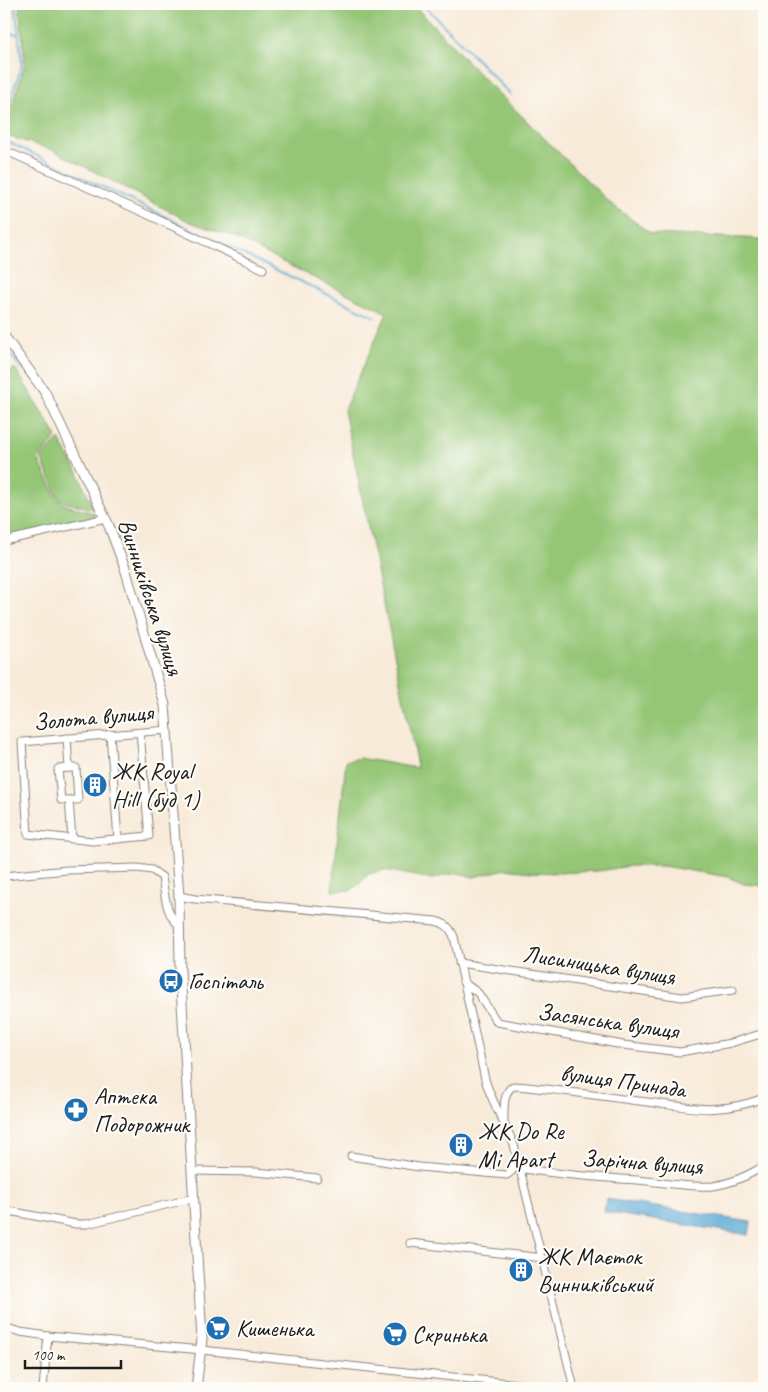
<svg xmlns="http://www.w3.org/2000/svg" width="768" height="1392" viewBox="0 0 768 1392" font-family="Caveat,sans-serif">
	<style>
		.green { fill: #94c676; stroke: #587149 }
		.water { fill: #5eabd7; stroke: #3d647a }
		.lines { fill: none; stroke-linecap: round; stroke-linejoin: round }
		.stream { stroke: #5eabd7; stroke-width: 2 }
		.minor-casing { stroke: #8a837a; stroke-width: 9 }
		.major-casing { stroke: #8a837a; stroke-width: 11 }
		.minor { stroke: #fff; stroke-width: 7 }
		.major { stroke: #fff; stroke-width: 9 }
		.labels { text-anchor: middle; stroke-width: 4.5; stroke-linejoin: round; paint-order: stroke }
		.street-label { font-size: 24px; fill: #1c1c1c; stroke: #fdfcf7 }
		.poi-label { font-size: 24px; fill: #1c1c1c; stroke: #fdfcf7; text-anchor: start }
	</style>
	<rect width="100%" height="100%" fill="#fdfcf7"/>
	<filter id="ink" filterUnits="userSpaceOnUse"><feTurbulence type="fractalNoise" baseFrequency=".02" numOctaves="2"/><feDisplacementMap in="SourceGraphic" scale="10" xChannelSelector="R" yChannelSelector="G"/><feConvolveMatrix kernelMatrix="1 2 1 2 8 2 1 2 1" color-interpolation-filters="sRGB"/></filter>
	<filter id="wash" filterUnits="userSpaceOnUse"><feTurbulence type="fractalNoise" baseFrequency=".0096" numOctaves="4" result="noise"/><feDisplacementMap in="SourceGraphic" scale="20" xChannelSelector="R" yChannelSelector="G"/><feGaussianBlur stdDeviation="1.12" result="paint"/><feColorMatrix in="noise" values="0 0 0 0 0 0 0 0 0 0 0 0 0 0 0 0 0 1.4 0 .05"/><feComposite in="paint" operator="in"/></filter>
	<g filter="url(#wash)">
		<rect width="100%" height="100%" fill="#f8ead8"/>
		<g class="green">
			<path d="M19 4H413L482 77 610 203 651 234 764 239V886L744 884 728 877 663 866H631L598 871 558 873 531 872 505 869 474 877 459 873 446 875 433 879 384 870 369 874 352 890 332 891 346 761 359 758 417 768 415 755 344 410 387 313 302 272 235 237 190 222 53 150 4 135 25 63Z"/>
			<path d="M15 368 57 437 38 459 59 503 94 513 96 518 4 538V373L6 375Z"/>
			<path d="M59 439 78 473 94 509 60 501 41 458Z"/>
		</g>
		<path class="water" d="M606 1199 751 1222 749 1235 604 1212Z"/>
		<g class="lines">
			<g class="stream">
				<path d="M423 4 511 95"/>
				<path d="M4 30 13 34H18"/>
				<path d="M4 122 22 64 15 4"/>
				<path d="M4 140 375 317"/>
				<path d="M4 347 22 369"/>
			</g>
		</g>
	</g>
	<g filter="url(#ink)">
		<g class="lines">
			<defs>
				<g id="minor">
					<path d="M4 150 140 211 263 269"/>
					<path d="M4 541 106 518"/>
					<path d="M140 732 149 836 93 841 28 834 22 742C70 738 119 734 168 730"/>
					<path d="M110 734 118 839"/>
					<path d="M67 738 69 768H76L78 800H69L72 839"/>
					<path d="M69 768 58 769 61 800H69"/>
					<path d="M4 876 67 870 137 868 152 870 162 877C165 894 165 914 179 925"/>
					<path d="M179 896 195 899 435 921C445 923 450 927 454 937L485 1079C491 1101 505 1123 514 1145L574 1388"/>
					<path d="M459 963 682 997 733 990"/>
					<path d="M463 982 478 993 497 1022 623 1045 680 1052 731 1043 764 1033"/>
					<path d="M504 1119C504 1109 503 1090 514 1086 558 1089 603 1097 647 1102 694 1108 718 1115 764 1098"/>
					<path d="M351 1156 419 1167 507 1175 512 1171 517 1160"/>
					<path d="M519 1168C558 1175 597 1177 637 1180 662 1182 688 1188 713 1186 729 1184 745 1177 759 1169"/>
					<path d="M192 1171 256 1172 317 1178"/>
					<path d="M4 1210 76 1224H87L194 1198"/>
					<path d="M410 1243 543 1258"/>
					<path d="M4 1327 20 1332 48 1336 202 1350 555 1388"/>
					<path d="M43 1388 48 1336"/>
				</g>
				<path id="major" d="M4 336 45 392 109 526 125 568 165 705 179 896 180 970 202 1339 196 1388"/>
			</defs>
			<use href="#minor" class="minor-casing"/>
			<use href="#major" class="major-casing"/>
			<use href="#minor" class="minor"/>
			<use href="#major" class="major"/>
		</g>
	</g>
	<defs>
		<symbol id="building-disc" viewBox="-11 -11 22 22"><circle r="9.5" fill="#1f6fb2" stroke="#fdfcf7"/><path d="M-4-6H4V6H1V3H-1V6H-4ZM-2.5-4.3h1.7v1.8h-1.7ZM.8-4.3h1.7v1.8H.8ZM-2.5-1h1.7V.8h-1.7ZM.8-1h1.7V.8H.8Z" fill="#fff"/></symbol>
		<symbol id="bus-disc" viewBox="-11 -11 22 22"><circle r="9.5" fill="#1f6fb2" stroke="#fdfcf7"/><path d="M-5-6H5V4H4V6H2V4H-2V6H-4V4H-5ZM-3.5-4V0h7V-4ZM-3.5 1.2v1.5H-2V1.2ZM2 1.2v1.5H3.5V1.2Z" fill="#fff"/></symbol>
		<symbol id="pharmacy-disc" viewBox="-11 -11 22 22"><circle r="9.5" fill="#1f6fb2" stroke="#fdfcf7"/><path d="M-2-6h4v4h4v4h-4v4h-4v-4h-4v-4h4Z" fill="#fff"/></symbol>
		<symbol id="supermarket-disc" viewBox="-11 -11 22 22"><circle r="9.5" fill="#1f6fb2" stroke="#fdfcf7"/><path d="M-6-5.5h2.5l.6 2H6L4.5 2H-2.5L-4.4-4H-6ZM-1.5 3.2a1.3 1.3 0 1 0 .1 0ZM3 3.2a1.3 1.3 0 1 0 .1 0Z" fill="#fff"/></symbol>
	</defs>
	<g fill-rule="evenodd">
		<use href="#building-disc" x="81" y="771" width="28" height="28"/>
		<use href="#bus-disc" x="157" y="967" width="28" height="28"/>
		<use href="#pharmacy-disc" x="62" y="1096" width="28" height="28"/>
		<use href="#building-disc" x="447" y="1131" width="28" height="28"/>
		<use href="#building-disc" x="507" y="1256" width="28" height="28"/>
		<use href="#supermarket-disc" x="204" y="1314" width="28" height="28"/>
		<use href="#supermarket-disc" x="381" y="1320" width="28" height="28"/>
	</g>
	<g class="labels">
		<g class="street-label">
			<text transform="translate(151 597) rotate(72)" y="8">Винниківська вулиця</text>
			<text transform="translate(93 717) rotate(-5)" y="8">Золота вулиця</text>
			<text transform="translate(599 965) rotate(9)" y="8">Лисиницька вулиця</text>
			<text transform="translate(608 1021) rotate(8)" y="8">Засянська вулиця</text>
			<text transform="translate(623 1081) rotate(8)" y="8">вулиця Принада</text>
			<text transform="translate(642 1162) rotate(4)" y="8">Зарічна вулиця</text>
		</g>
		<g class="poi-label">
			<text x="112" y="779">ЖК Royal<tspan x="112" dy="28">Hill (буд 1)</tspan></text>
			<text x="188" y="989">Госпіталь</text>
			<text x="94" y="1104">Аптека<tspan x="94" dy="28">Подорожник</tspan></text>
			<text x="478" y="1139">ЖК Do Re<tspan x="478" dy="28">Mi Apart</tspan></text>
			<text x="538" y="1264">ЖК Маєток<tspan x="538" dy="28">Винниківський</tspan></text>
			<text x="236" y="1336">Кишенька</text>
			<text x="412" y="1342">Скринька</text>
		</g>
	</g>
	<rect width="768" height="1392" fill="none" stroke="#fdfcf7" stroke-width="20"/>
	<path d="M25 1360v8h96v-8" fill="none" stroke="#1c1c1c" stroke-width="2.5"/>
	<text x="32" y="1360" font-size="15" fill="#1c1c1c" stroke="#fdfcf7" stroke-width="4" paint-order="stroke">100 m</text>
</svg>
